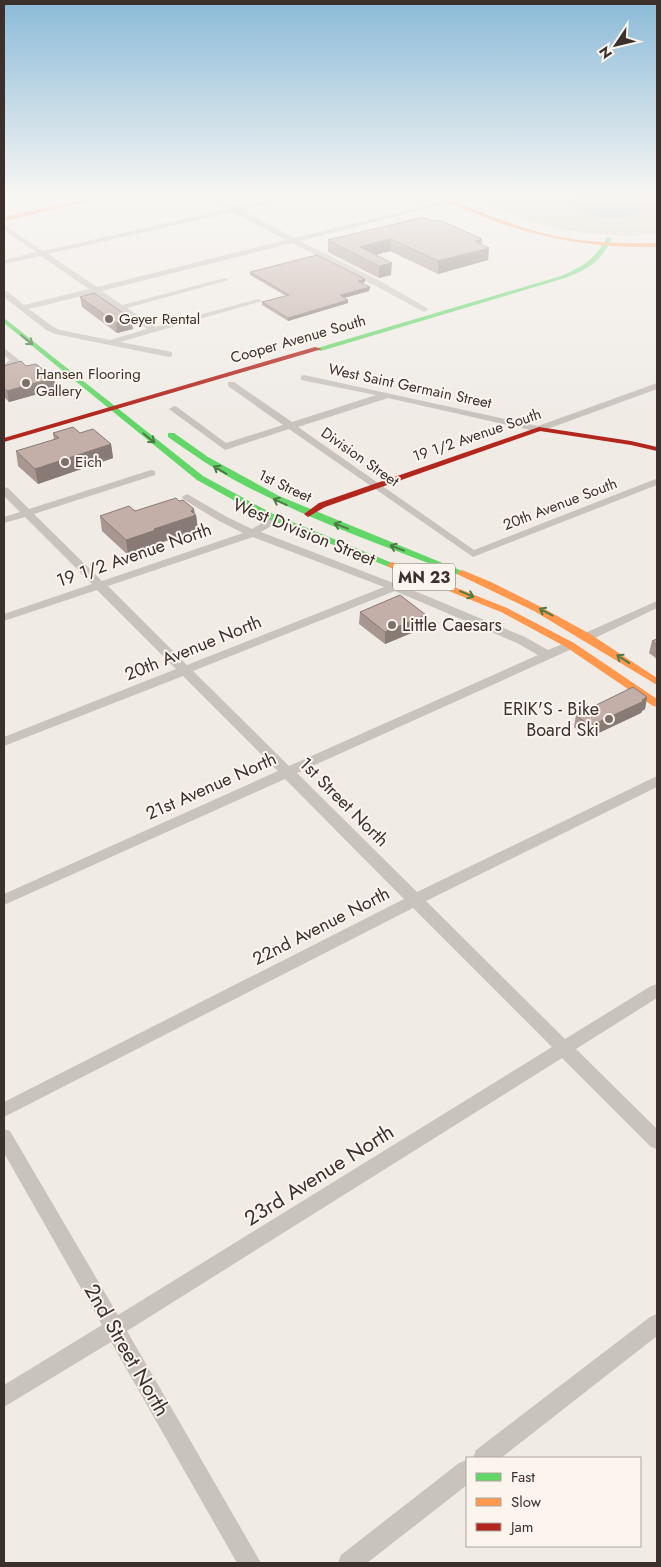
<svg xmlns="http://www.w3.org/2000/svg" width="661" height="1567" viewBox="0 0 661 1567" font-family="Jost,sans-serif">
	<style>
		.green { fill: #d1d6bf }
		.water { fill: #a1c2c1 }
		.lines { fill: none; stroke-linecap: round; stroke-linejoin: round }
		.street { fill: #c9c3be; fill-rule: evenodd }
		.fast { fill: #63d668; fill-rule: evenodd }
		.slow { fill: #ff974d; fill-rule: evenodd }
		.jam { fill: #b3261e; fill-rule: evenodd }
		.wall { fill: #a89690 }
		.shaded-wall { fill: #887a75 }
		.building { fill: #c3afa7; stroke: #887a75 }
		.oneway { stroke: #4d7b46 }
		.poi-dot { fill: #7a716c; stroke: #fbf5ee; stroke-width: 2 }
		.labels { text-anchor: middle; stroke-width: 4; stroke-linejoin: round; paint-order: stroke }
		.far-poi-label { font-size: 15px; fill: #3b302b; stroke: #fbf5ee; text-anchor: start }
		.far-street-label { font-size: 15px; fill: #3b302b; stroke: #fbf5ee }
		.shield { fill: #fbf5ee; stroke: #756b66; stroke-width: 1 }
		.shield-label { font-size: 16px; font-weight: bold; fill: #3b302b }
		.street-label { font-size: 18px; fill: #3b302b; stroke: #fbf5ee }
		.poi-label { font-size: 18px; fill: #3b302b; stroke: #fbf5ee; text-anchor: start }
		.near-street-label { font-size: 21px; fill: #3b302b; stroke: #fbf5ee }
	</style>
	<rect width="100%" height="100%" fill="#f0ebe5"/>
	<path class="green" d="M472 196H657V234C614 238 569 234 528 220 509 214 491 204 472 196Z"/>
	<path class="water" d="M572 196H657V206C617 220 611 224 571 206L569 205Z"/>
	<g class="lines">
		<g class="street">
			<path d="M207 196H215L235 207 284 196H295L241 210 294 238 466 196 469 198 300 241 380 281 427 308 428 310 424 312 374 285 292 243 102 291 122 305 225 278 229 280 127 308 155 327 258 299 262 301 120 342 172 352V356L169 357 55 334 46 330 4 297V291H7L24 305 89 289 41 256 4 264V260L36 252 4 230V225L43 251 228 209ZM233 212 286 240 97 287 48 254ZM94 293 147 329 110 340 60 330 52 326 29 309Z"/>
			<path d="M4 348 19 360 14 367 4 372V365L10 360 4 355Z"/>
			<path d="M304 375 538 426 657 383V389L539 432 388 398 298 427 474 550 653 480 657 479V485L473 557 289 429 225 450 169 409 174 406 177 407 226 443 283 425 228 386V382H234L292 422 376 395 301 380V376Z"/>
			<path d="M151 470 155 471V475L34 514 102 581 243 533 219 521 183 499 182 497 187 494 227 517 252 529 270 518H278L279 520 278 522 261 532 422 594 525 637 548 650 570 641 576 645 574 648 297 773 417 892 657 776V787L426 901 565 1039 651 986 657 984V998L576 1049 657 1129V1149L651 1147 562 1058 127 1331 261 1563H237L111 1342 4 1407V1385L102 1325 4 1153V1129L10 1131 118 1315 552 1047 413 908 4 1117V1102L404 899 285 779 4 905V894L278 771 183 676 4 746V737L176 669 97 590 4 621V614L92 584 25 517 4 523V517L20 512 4 496V487L8 488 29 509ZM253 537 384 587 187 665 108 586ZM395 591 517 643 538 655 289 766 193 671Z"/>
			<path d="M657 601V608L593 639 589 640 583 636 585 633Z"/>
			<path d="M657 1314V1336L501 1458H473L476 1450 650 1317Z"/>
			<path d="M467 1460V1485L367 1563H338L341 1555 459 1463Z"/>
		</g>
		<g class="fast">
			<path d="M607 237 612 238C603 260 587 270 565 278L321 351 314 349 561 276C584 266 595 259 607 237Z"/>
			<path d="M4 318 203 476 273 514 397 565 392 568 389 567 266 518 197 480 4 323Z"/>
			<path d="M168 433H174L208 457 279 496 467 573 465 575H459C385 546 309 520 238 482 214 469 191 453 168 437Z"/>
		</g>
		<g class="slow">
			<path d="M102 196H112L4 221V217Z"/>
			<path d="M436 196H443C485 214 527 232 572 239 600 243 628 244 657 243V247C594 249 536 238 478 215 464 209 448 204 436 196Z"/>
			<path d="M392 562 507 608 574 643 657 699V707L653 706 566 647 501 612 389 567 387 565Z"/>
			<path d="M462 570 491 582 541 607 590 634 657 678V685L534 611 459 575 457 573Z"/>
		</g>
		<g class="jam">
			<path d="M315 347 322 349 4 442V438Z"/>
			<path d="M539 427 631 441 657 447V451L631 445 540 431 325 507 308 517 304 514 319 503Z"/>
		</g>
	</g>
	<g class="wall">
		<path d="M424 217 489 248 488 260 438 274 390 251 376 255 391 275 379 278 328 252V240Z"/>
		<path d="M250 272 365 282 362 283 369 291 344 298 348 300V303L288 321 262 305V302L286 296 250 275Z"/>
		<path d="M80 297 133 329 117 333 82 307Z"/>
		<path d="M4 366 56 389 9 402 4 397Z"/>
		<path d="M53 433H80L111 444 113 458 38 484 18 466 16 451 54 440Z"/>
		<path d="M135 511 195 514 196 515 198 530 157 544V545L128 555 102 531 100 516Z"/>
		<path d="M360 612 426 627 385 644 359 624Z"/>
		<path d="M657 639V659L649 653 652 641Z"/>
		<path d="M647 697 645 709 642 711 641 713 588 738 574 727 576 715Z"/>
	</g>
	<g class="shaded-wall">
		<path d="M391 239 390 251 364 258 360 247Z"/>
		<path d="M482 239 481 250 489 248 488 260 438 274V261L475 241Z"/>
		<path d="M392 263 391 275 379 278V266Z"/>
		<path d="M365 279V282L358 284V281Z"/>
		<path d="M370 287 369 291 340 299V295Z"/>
		<path d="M348 300V303L288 321V318Z"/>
		<path d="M132 319 133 329 117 333 116 323Z"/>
		<path d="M54 378 56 389 9 402 7 391Z"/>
		<path d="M111 444 113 458 38 484 35 469Z"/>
		<path d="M194 509 195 516 196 515 198 530 157 544V545L128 555 126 540 154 529Z"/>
		<path d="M426 615V627L385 644V632Z"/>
		<path d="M647 697 645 709 642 711 641 713 588 738 590 726Z"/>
	</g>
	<g class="building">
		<path d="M424 217 431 220 442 221 482 239 475 241 489 248 438 261 391 239 360 247 392 263 379 266 328 240Z"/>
		<path d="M317 255 365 279 358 281 370 287 340 295 348 300 288 318 262 302 289 295 250 272Z"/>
		<path d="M94 293 132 319 116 323 80 297Z"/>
		<path d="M21 361 26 366 36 364 54 378 7 391 4 388V366Z"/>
		<path d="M73 427 80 433 93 429 111 444 35 469 16 451 59 438 53 433Z"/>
		<path d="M176 498 179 501 183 500 194 509 191 511 196 515 154 529 156 530 126 540 100 516 129 506 135 511Z"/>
		<path d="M400 595 426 615 385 632 360 612Z"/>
		<path d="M657 639V645L652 641Z"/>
		<path d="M633 687 647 697 642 700 644 701 590 726 576 715Z"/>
	</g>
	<defs><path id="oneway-shaft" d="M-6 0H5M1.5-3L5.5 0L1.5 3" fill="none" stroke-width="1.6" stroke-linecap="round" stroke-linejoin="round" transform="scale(1.25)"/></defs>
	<g class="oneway">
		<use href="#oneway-shaft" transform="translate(27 340) rotate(39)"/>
		<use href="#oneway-shaft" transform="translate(149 438) rotate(39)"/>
		<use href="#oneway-shaft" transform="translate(220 470) rotate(-149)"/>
		<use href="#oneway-shaft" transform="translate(280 502) rotate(-155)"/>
		<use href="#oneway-shaft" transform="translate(341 526) rotate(-159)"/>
		<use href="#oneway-shaft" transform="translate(397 548) rotate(-159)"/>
		<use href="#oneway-shaft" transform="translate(467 594) rotate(23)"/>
		<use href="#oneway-shaft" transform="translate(546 612) rotate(-152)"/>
		<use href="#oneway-shaft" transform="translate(623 659) rotate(-146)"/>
	</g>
	<linearGradient id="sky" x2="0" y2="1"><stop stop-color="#8bbad8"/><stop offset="0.47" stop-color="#f8f6f3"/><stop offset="1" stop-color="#f8f6f3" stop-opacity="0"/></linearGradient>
	<rect width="661" height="415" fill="url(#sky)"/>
	<g class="poi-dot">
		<circle cx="109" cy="319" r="5"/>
		<circle cx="26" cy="383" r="5"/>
		<circle cx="65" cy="462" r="5"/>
		<circle cx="392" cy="625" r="5"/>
		<circle cx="609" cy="719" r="5"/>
	</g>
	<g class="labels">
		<g class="far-poi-label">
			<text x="119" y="324">Geyer Rental</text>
			<text x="36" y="379">Hansen Flooring<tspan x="36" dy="17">Gallery</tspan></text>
			<text x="75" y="467">Eich</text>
		</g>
		<g class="far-street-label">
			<text transform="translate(298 339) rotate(-16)" y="5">Cooper Avenue South</text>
			<text transform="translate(410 386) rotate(12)" y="5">West Saint Germain Street</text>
			<text transform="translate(477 435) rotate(-19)" y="5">19 1/2 Avenue South</text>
			<text transform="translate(360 457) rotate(35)" y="5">Division Street</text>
			<text transform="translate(285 486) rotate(25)" y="5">1st Street</text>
			<text transform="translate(560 504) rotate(-21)" y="5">20th Avenue South</text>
		</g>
		<rect class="shield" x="393" y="563.5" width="62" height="27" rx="4"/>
		<g class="shield-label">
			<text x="424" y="583">MN 23</text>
		</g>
		<g class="street-label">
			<text transform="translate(304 532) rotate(22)" y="6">West Division Street</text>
			<text transform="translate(134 555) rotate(-19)" y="6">19 1/2 Avenue North</text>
			<text transform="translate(193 648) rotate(-22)" y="6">20th Avenue North</text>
			<text transform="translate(211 786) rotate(-24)" y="6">21st Avenue North</text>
			<text transform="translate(344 802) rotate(45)" y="6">1st Street North</text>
			<text transform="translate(321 926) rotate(-27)" y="6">22nd Avenue North</text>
		</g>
		<g class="poi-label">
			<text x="402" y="631">Little Caesars</text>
			<text x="599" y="715" text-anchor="end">ERIK'S - Bike<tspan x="599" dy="21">Board Ski</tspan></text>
		</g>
		<g class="near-street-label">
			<text transform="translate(319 1175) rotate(-32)" y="7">23rd Avenue North</text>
			<text transform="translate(127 1350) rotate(60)" y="7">2nd Street North</text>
		</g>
	</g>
	<rect width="661" height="1567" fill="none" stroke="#3b302b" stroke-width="10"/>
	<rect x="466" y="1457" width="175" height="90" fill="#fbf5ee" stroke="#aea6a0"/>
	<rect x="476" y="1473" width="25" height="8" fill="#63d668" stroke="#aea6a0"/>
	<text x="511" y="1482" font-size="15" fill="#3b302b">Fast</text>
	<rect x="476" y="1498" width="25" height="8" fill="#ff974d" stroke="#aea6a0"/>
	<text x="511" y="1507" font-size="15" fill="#3b302b">Slow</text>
	<rect x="476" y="1523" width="25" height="8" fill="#b3261e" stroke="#aea6a0"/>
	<text x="511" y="1532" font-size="15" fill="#3b302b">Jam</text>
	<g transform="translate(616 45) rotate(235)" stroke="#fbf5ee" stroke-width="4" paint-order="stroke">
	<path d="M0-4L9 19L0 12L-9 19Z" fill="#3b302b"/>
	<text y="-8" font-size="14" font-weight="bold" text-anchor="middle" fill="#3b302b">N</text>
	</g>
</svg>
